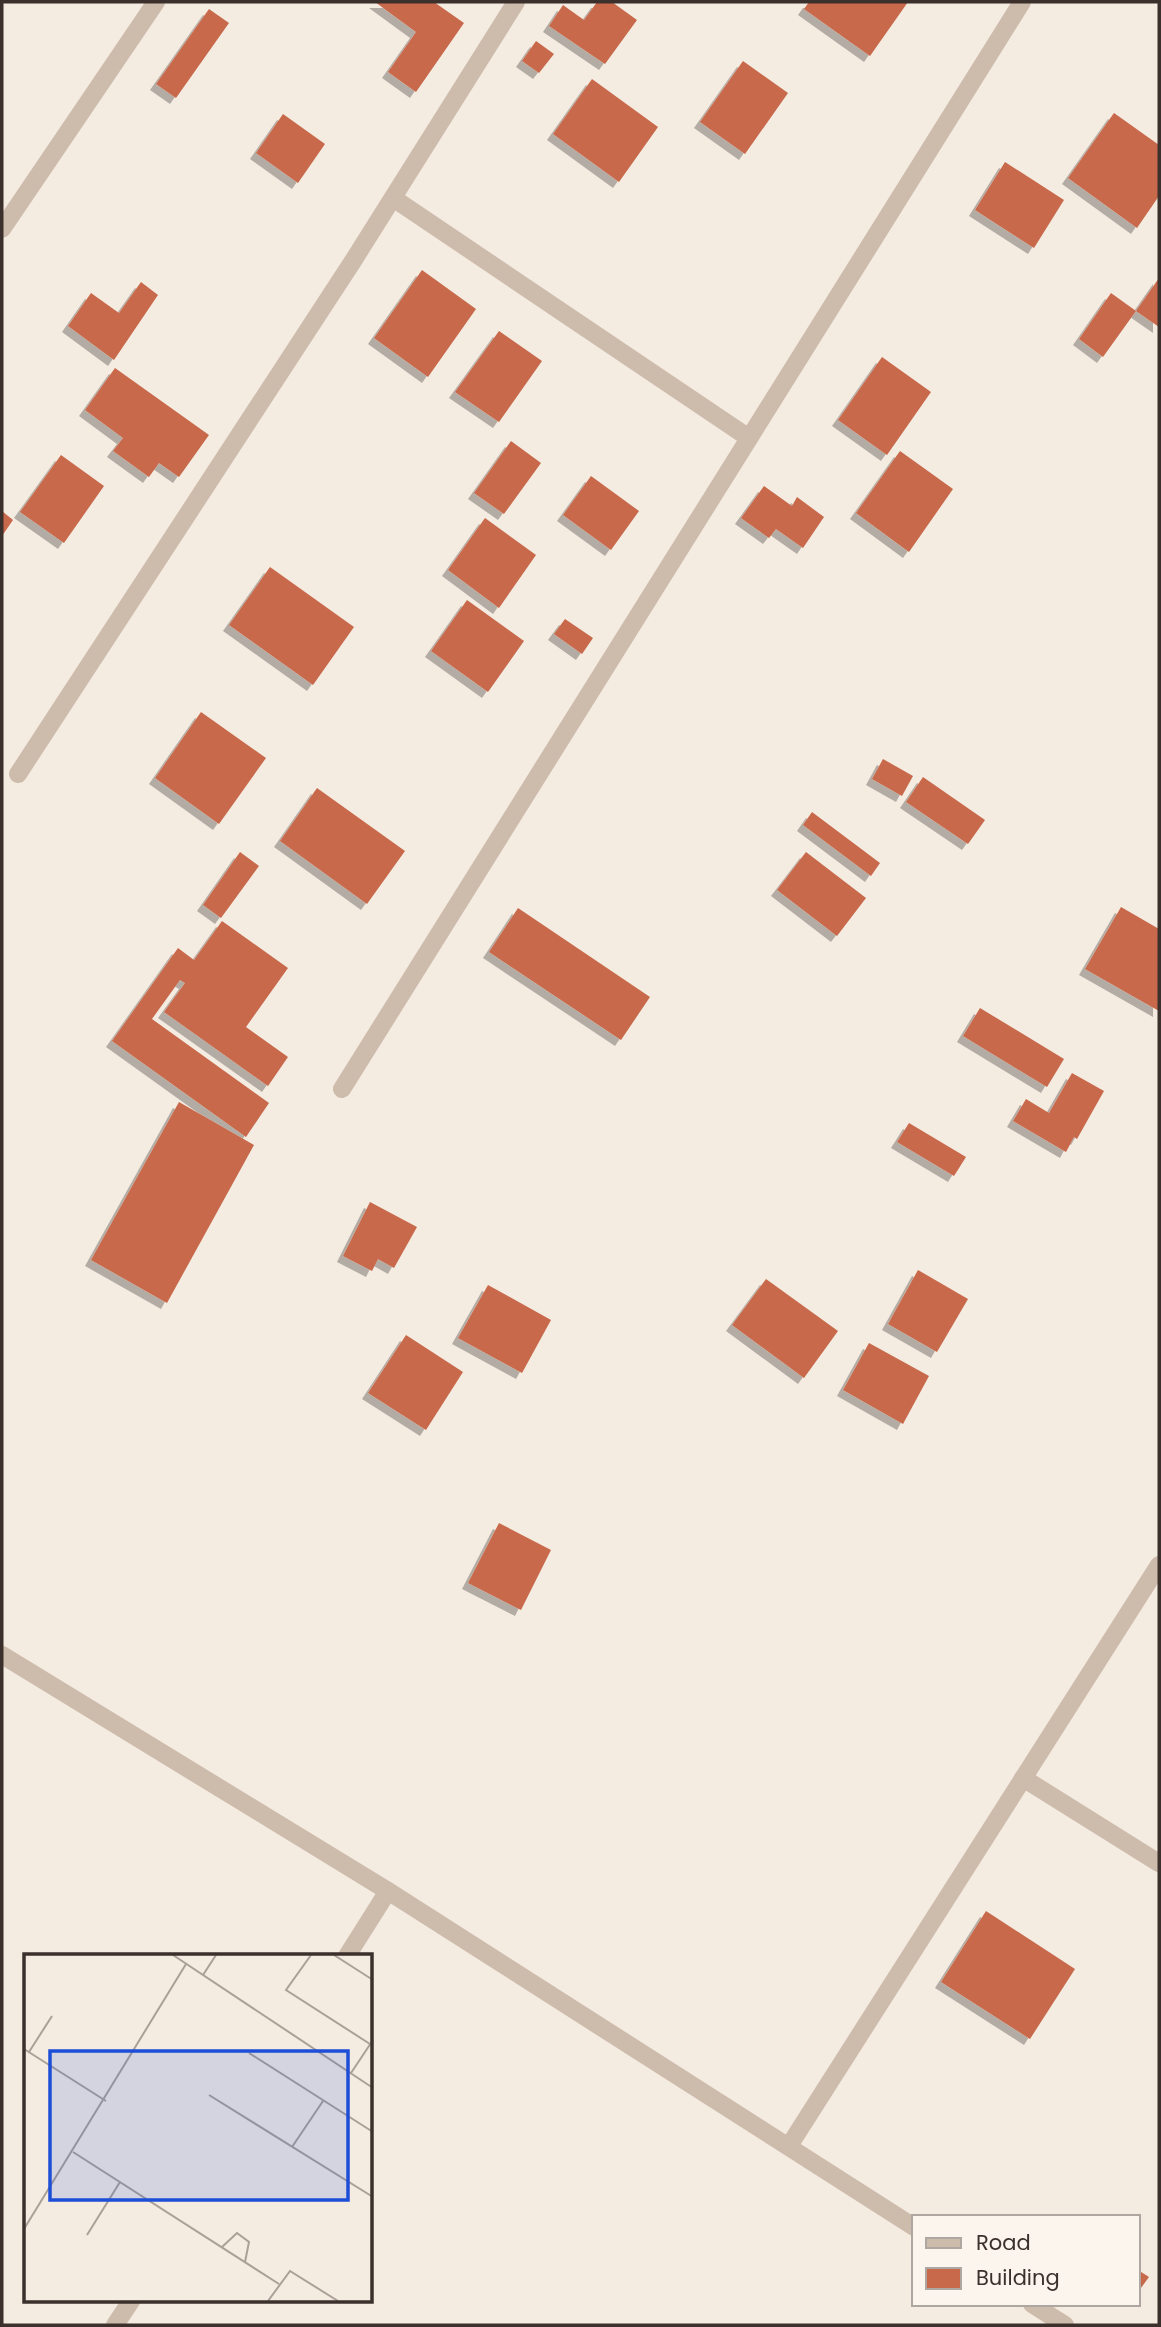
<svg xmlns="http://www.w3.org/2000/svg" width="1161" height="2327" viewBox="0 0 1161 2327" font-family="Poppins,sans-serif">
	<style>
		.building { fill: #c8694b; filter: url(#shadow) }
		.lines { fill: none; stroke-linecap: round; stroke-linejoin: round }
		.minor { stroke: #cdbbac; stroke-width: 18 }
		.inset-road { fill: none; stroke: #aaa098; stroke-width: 2 }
		.view { fill: #1d4ed8; fill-opacity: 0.15; stroke: #1d4ed8; stroke-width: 3.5 }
		.inset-edge { fill: none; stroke: #3b302b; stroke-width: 3.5 }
	</style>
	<defs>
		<filter id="shadow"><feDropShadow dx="-6" dy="6" stdDeviation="0" flood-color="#0004"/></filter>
	</defs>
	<rect width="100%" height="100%" fill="#f4ebe1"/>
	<g class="building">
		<path d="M375 2H434L464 23 416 92 388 72 416 32Z"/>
		<path d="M597 2H612L637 20 605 64 549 26 563 5 584 20Z"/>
		<path d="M809 2H908L870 56 804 9Z"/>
		<path d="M209 9 229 23 176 98 156 84Z"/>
		<path d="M536 41 554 54 539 73 522 61Z"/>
		<path d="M743 61 788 93 745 154 700 122Z"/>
		<path d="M592 79 658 127 619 182 553 134Z"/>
		<path d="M1114 113 1159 145V196L1137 228 1068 178Z"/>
		<path d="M283 114 325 144 298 183 256 153Z"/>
		<path d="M1005 162 1064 200 1034 248 975 210Z"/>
		<path d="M422 270 476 309 428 377 374 338Z"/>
		<path d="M1159 278V327L1136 311Z"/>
		<path d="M141 282 158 295 114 360 68 326 91 293 119 313Z"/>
		<path d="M1111 293 1136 311 1103 357 1079 339Z"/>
		<path d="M499 331 542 361 499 422 455 392Z"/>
		<path d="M882 357 931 392 887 455 838 420Z"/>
		<path d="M115 368 209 435 179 477 159 463 149 477 113 451 123 438 85 410Z"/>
		<path d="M511 441 541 463 504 514 474 493Z"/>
		<path d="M900 451 953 489 909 552 856 513Z"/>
		<path d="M61 455 104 486 64 543 20 512Z"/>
		<path d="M591 476 639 511 611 550 563 515Z"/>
		<path d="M764 486 792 506 797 497 824 517 803 548 776 529 769 538 741 518Z"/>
		<path d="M2 511 13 520 2 536Z"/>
		<path d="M485 518 536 555 499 608 448 570Z"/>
		<path d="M270 567 354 627 313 685 229 625Z"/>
		<path d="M467 600 524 641 488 692 431 651Z"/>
		<path d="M565 619 593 638 582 654 554 634Z"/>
		<path d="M201 712 266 758 219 824 155 778Z"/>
		<path d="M883 759 913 776 902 796 872 779Z"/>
		<path d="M923 777 985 820 968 844 906 802Z"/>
		<path d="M317 788 405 851 367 904 280 841Z"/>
		<path d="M812 812 880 863 871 876 803 825Z"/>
		<path d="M240 852 259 866 221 918 203 905Z"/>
		<path d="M806 852 866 898 837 936 777 890Z"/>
		<path d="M1121 907 1159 929V1011L1085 969Z"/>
		<path d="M518 908 650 997 621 1040 489 952Z"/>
		<path d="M222 921 288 968 246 1027 288 1057 268 1086 164 1012 185 983 180 980 152 1019 269 1103 246 1137 112 1041 178 948 194 960Z"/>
		<path d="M980 1008 1064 1059 1047 1087 963 1036Z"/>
		<path d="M1072 1073 1104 1091 1077 1139 1074 1137 1066 1152 1013 1121 1026 1099 1049 1113Z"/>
		<path d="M179 1102 254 1145 167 1303 91 1260Z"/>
		<path d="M909 1123 966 1157 954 1176 897 1142Z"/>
		<path d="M370 1202 417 1227 394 1268 378 1259 372 1271 343 1256Z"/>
		<path d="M918 1270 968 1299 937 1352 888 1324Z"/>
		<path d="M766 1279 838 1331 804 1378 732 1325Z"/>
		<path d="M488 1285 551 1320 522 1373 458 1338Z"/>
		<path d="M406 1335 463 1372 426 1430 368 1393Z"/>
		<path d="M869 1343 929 1376 903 1424 843 1390Z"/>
		<path d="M499 1523 551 1550 521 1610 468 1583Z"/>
		<path d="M986 1911 1075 1969 1030 2039 941 1982Z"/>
		<path d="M1138 2270 1149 2277 1138 2292Z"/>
	</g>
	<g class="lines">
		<g class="minor">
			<path d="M393 198 749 438"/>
			<path d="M2 229 156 2"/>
			<path d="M18 774 353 261 516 2"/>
			<path d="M342 1089 1022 2"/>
			<path d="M2 1655 388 1891 914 2227"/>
			<path d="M1023 1778 1159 1863"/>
			<path d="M347 1956 388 1891"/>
			<path d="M789 2146 1159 1565"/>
			<path d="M1032 2304 1065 2325"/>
			<path d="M115 2325 131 2301"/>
		</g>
	</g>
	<g transform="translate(24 1954)">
		<rect width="348" height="348" fill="#f4ebe1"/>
		<path class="inset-road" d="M149 1 349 134M287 1 262 36 346 90M310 1 349 26M179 21 192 1M0 95 82 147M5 98 28 62M225 99 349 178M327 119 349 86M185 141 349 243M268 193 299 147M49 198 255 330M0 275 162 10M63 281 96 228M198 293 213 279 225 288 221 308M244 347 266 317 314 347"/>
		<path class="view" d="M26 97H324V246H26Z"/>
		<rect width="348" height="348" class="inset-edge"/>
	</g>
	<rect width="1161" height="2327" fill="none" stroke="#3b302b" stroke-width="7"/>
	<rect x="912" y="2215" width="228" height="91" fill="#fbf5ee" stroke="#aea6a0" stroke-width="2"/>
	<rect x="926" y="2238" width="35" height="10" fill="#cdbbac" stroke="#aea6a0" stroke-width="2"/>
	<text x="976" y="2250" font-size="21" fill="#3b302b">Road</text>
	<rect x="926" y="2268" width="35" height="21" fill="#c8694b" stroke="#aea6a0" stroke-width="2"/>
	<text x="976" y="2285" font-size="21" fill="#3b302b">Building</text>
</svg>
